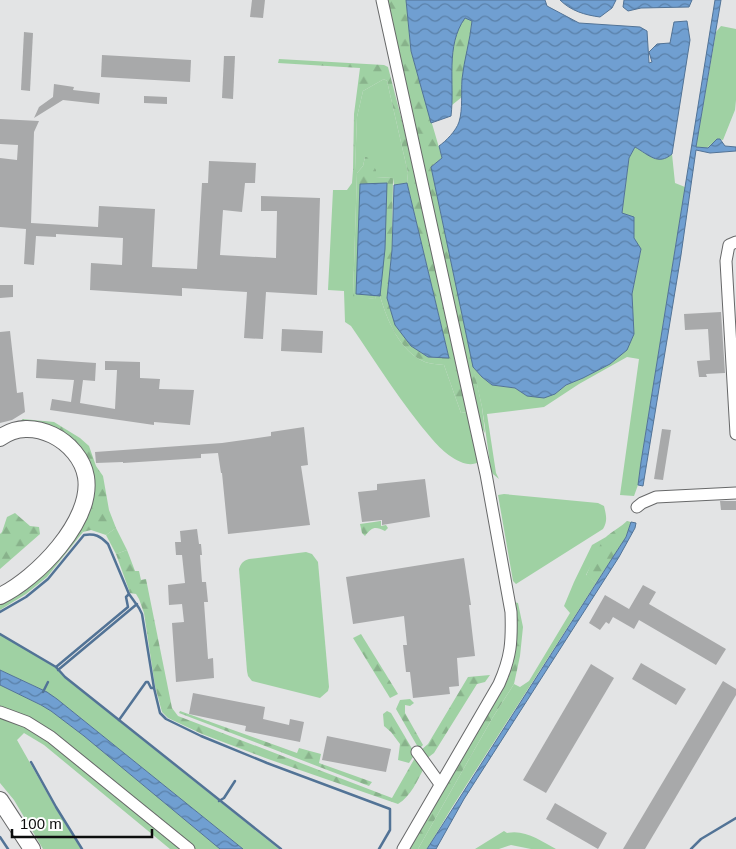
<svg xmlns="http://www.w3.org/2000/svg" width="736" height="849" viewBox="0 0 736 849" font-family="Arial,sans-serif">
	<style>
		.grass { fill: #9fd1a3 }
		.forest { fill: url(#forest-firs) }
		.water { fill: url(#water-waves); stroke: #527396 }
		.lines { fill: none; stroke-linecap: round; stroke-linejoin: round }
		.stream { stroke: #527396; stroke-width: 2.5 }
		.building { fill: #a8a9aa }
		.minor-casing { stroke: #676869; stroke-width: 13 }
		.highway-casing { stroke: #676869; stroke-width: 18 }
		.minor { stroke: #fff; stroke-width: 11 }
		.highway { stroke: #fff; stroke-width: 16 }
	</style>
	<defs>
		<pattern id="forest-firs" width="22" height="20" patternUnits="userSpaceOnUse" patternTransform="scale(1.25)"><rect width="22" height="20" fill="#9fd1a3"/><path d="M5 1l3.5 6h-7zM16 11l3.5 6h-7z" fill="#88b28b"/></pattern>
		<pattern id="water-waves" width="16" height="10" patternUnits="userSpaceOnUse" patternTransform="scale(1.25)"><rect width="16" height="10" fill="#709fd1"/><path d="M0 5q4-4 8 0t8 0" fill="none" stroke="#5a80a8"/></pattern>
	</defs>
	<rect width="100%" height="100%" fill="#e3e4e5"/>
	<g class="grass">
		<path d="M721 26 736 29V100L735 110 723 140 717 139 707 148 696 147 716 32Z"/>
		<path d="M384 79 387 81 408 173 407 183 394 185 393 178 376 177 365 157 363 166 357 173 353 296 375 299 376 295 380 296C387 320 400 352 425 362 431 364 438 364 444 365L461 413 467 412 478 458 477 463C462 469 441 450 432 439 402 404 377 364 351 326L345 322 344 291 328 290 333 190H347L352 183 353 170H355L357 117 363 91Z"/>
		<path d="M635 147C649 155 658 166 672 154L675 183 685 187 641 462 638 485 634 496 620 495 639 359 627 357 579 384 544 407 487 414 496 473 499 479 493 474 491 470 482 407 473 367 482 377 492 385 515 388 527 396 555 394 566 385 583 378 610 364 626 350 634 334 632 294 641 250 634 238V217L622 214 629 158Z"/>
		<path d="M504 494 598 503 604 506C606 515 608 521 603 529L516 584 513 581 498 495Z"/>
		<path d="M76 528 83 532 47 577 26 594 0 610V601Z"/>
		<path d="M116 528 127 550 116 554 106 535Z"/>
		<path d="M606 537 586 575 596 583 451 809 427 849H418L493 717 514 684 520 687 529 681 570 613 564 606 574 582 592 545Z"/>
		<path d="M306 552 312 554 318 562 329 687 328 691 320 698 252 681 248 676 247 671 239 569C241 563 243 561 249 559Z"/>
		<path d="M0 634 56 668 64 677 279 849H243L57 699 47 692 0 670Z"/>
		<path d="M0 685 41 705 51 711 84 736 220 849H195C167 825 138 802 109 778 76 751 42 720 0 707Z"/>
		<path d="M0 717 20 724 42 735 181 849H170L44 745 24 733 17 740 55 807 81 849H43L14 800 0 783Z"/>
		<path d="M504 831 507 833C525 829 541 841 556 849H531L511 845 499 849H475Z"/>
	</g>
	<g class="forest">
		<path d="M387 0H406L411 51 442 158 431 167 482 407 485 433 480 425Z"/>
		<path d="M465 17 472 21C470 46 462 71 462 97L452 105C451 76 448 42 465 17Z"/>
		<path d="M279 59 384 65 388 67 416 175 454 350V357L467 412 461 413 444 365C438 364 431 364 425 362 400 352 387 320 380 296H376L375 299 353 297V296L357 173 363 166 365 157H368L376 170V177L393 178 392 250 387 298 411 346 428 357 449 358 407 183 408 173 387 81 384 79 363 91 357 117 355 170H353L354 114 360 68 278 63Z"/>
		<path d="M23 419 54 422 80 438 89 446 96 466 103 476 109 510 116 528 106 535 91 530 83 532 76 528 86 464 19 422Z"/>
		<path d="M15 513 30 526 39 527 40 534 0 569V534L2 532 7 517Z"/>
		<path d="M381 521V526L386 525 388 528 385 531C375 526 372 527 365 536L362 533 360 524Z"/>
		<path d="M627 521 631 522 626 537 596 583 586 576C591 565 599 543 607 536 614 530 621 527 627 521Z"/>
		<path d="M127 550 135 571H139L141 580 146 579 172 708 178 716 392 798 416 756 424 768C417 781 411 796 398 804L268 759 202 734 168 718 162 712 155 686 144 613 139 599 136 594 130 593 116 554Z"/>
		<path d="M514 602 518 603 523 627 520 656 514 684 493 717 418 849H408L440 792 507 681C517 655 519 630 514 602Z"/>
		<path d="M361 634 398 694 390 698 353 638Z"/>
		<path d="M490 675 485 682 477 684 434 753 426 759 420 751 428 744 468 677Z"/>
		<path d="M410 699 414 703 410 706 405 705V713L423 745 419 749 396 709 400 700Z"/>
		<path d="M180 711 297 753 299 748 321 754 319 763 372 782 369 786 179 713Z"/>
		<path d="M387 711 391 713 414 752 415 754 409 763 398 760 400 744 391 732 384 726 383 714Z"/>
	</g>
	<g class="water">
		<path d="M406 0H545L547 6 579 23 640 27 647 31 649 63 652 62 649 52 657 44 670 43 674 22 687 21 690 40 672 154C658 166 649 155 635 147L629 158 622 213 634 217V238L641 249 632 294 634 334 627 350 610 364 583 378 566 385 555 394 544 398 527 396 515 388 492 385 482 377 473 367 431 167 442 158 439 146C446 141 456 131 459 122 463 109 461 93 462 79 464 60 470 41 472 21L465 18C445 46 455 83 451 116L431 123 411 51Z"/>
		<path d="M560 0H616L612 8 600 17C585 15 571 11 560 0Z"/>
		<path d="M624 0H692L689 7 641 8 628 11 623 7Z"/>
		<path d="M715 0H721L696 147 708 148 717 139H720L725 146 736 147V151L710 153 696 150 681 255 643 486 638 485 641 462Z"/>
		<path d="M387 183 385 249 380 296 356 294 360 184Z"/>
		<path d="M407 183 449 358 428 357 411 346 395 325 387 298 392 250 394 185Z"/>
		<path d="M631 522 636 523 635 528 619 557 464 799 436 849H427L613 557 626 537Z"/>
		<path d="M0 670 47 692 57 699 243 849H220L84 736 51 711 41 705 0 685Z"/>
	</g>
	<g class="lines">
		<g class="stream">
			<path d="M0 612 26 597 48 579 84 535C95 533 100 536 108 544L129 594 139 608 142 614 154 688 160 713 166 719 201 736 267 763 390 809V830L379 849"/>
			<path d="M0 634 56 667 65 677 281 849"/>
			<path d="M56 667 128 607 126 597 129 594"/>
			<path d="M58 670 137 604"/>
			<path d="M43 692 48 682"/>
			<path d="M119 720 146 682H148L151 688H154"/>
			<path d="M31 762 56 807 82 849"/>
			<path d="M219 801 224 798 235 781"/>
			<path d="M0 837 8 849"/>
			<path d="M691 849 701 839 736 818"/>
		</g>
	</g>
	<g class="building">
		<path d="M252 0H265L263 18 250 17Z"/>
		<path d="M24 32 33 33 30 91 21 90Z"/>
		<path d="M102 55 191 60 190 82 101 77Z"/>
		<path d="M224 56H235L233 99 222 98Z"/>
		<path d="M54 84 74 87 73 90 100 93 99 104 63 100 34 118 39 107 53 97Z"/>
		<path d="M144 96 167 97V104L144 103Z"/>
		<path d="M0 119 39 121 34 132 31 223 98 227 99 206 155 209 152 267 197 269 202 183H208L209 161 256 163 255 183H245L242 212 223 210 220 255 276 258 277 211H261V196L320 198 317 295 266 292 263 339 244 338 247 292 182 288V296L90 290 91 263 122 265 123 238 56 234V237L36 236 34 265 24 264 26 229 0 227V158L17 160 18 145 0 144Z"/>
		<path d="M0 285H13V297L0 298Z"/>
		<path d="M721 312 725 373 706 374 707 377H699L697 361 710 360 708 329 685 330 684 314Z"/>
		<path d="M282 329 323 331 322 353 281 351Z"/>
		<path d="M10 331 17 393 23 392 25 412 12 420 0 423V332Z"/>
		<path d="M37 359 96 363 95 381 83 380 80 403 115 409 117 370H105V361L140 362V378L160 379 159 389 194 390 190 425 154 422V425L50 410 52 399 71 402 74 380 36 378Z"/>
		<path d="M304 427 308 465 301 466 310 525 228 534 222 473H221L218 453 201 454V458L123 463V462L96 463 95 452 222 443 271 436V432Z"/>
		<path d="M662 429 671 430 663 480 654 479Z"/>
		<path d="M425 479 430 517 382 525V520L362 522 358 492 377 490V484Z"/>
		<path d="M720 501H736V510H721Z"/>
		<path d="M197 529 199 544H201L202 555H200L202 582H206L208 602H204L208 659 213 658 214 678 176 682 172 623 184 622 182 604 169 605 168 585 185 583 182 555H176L175 542H181L180 531Z"/>
		<path d="M464 558 471 605H469L475 656 457 658 459 686 449 687 450 694 413 698 410 672H406L403 645H407L404 616 353 624 346 577Z"/>
		<path d="M643 585 656 592 649 604 726 649 716 665 639 620 634 629 613 617 609 624 606 622 600 630 589 623 605 595 629 609Z"/>
		<path d="M641 663 686 689 676 705 632 679Z"/>
		<path d="M591 664 614 678 546 793 523 780Z"/>
		<path d="M723 681 736 689V695L673 802 645 849H623Z"/>
		<path d="M193 693 265 707 263 719 289 725 290 719 304 722 300 742 245 731 246 726 189 714Z"/>
		<path d="M327 736 391 749 386 772 322 760Z"/>
		<path d="M555 803 607 833 598 849 546 819Z"/>
	</g>
	<g class="lines">
		<defs>
			<g id="minor">
				<path d="M382 0 486 474 511 612C512 642 511 657 499 684L403 849"/>
				<path d="M736 242 729 245 726 261 736 434"/>
				<path d="M637 507 642 503 656 497 736 493"/>
				<path d="M0 712 27 722 51 737 189 849"/>
				<path d="M417 752 440 784"/>
			</g>
			<g id="highway">
				<path d="M0 438C31 414 80 441 86 477 93 521 36 579 0 596"/>
				<path d="M0 800 32 849"/>
			</g>
		</defs>
		<use href="#minor" class="minor-casing"/>
		<use href="#highway" class="highway-casing"/>
		<use href="#minor" class="minor"/>
		<use href="#highway" class="highway"/>
	</g>
	<path d="M12 829v8h140v-8" fill="none" stroke="#0c0d0d" stroke-width="2.5"/>
	<text x="20" y="829" font-size="15" fill="#0c0d0d" stroke="#ffffff" stroke-width="4" paint-order="stroke">100 m</text>
</svg>
